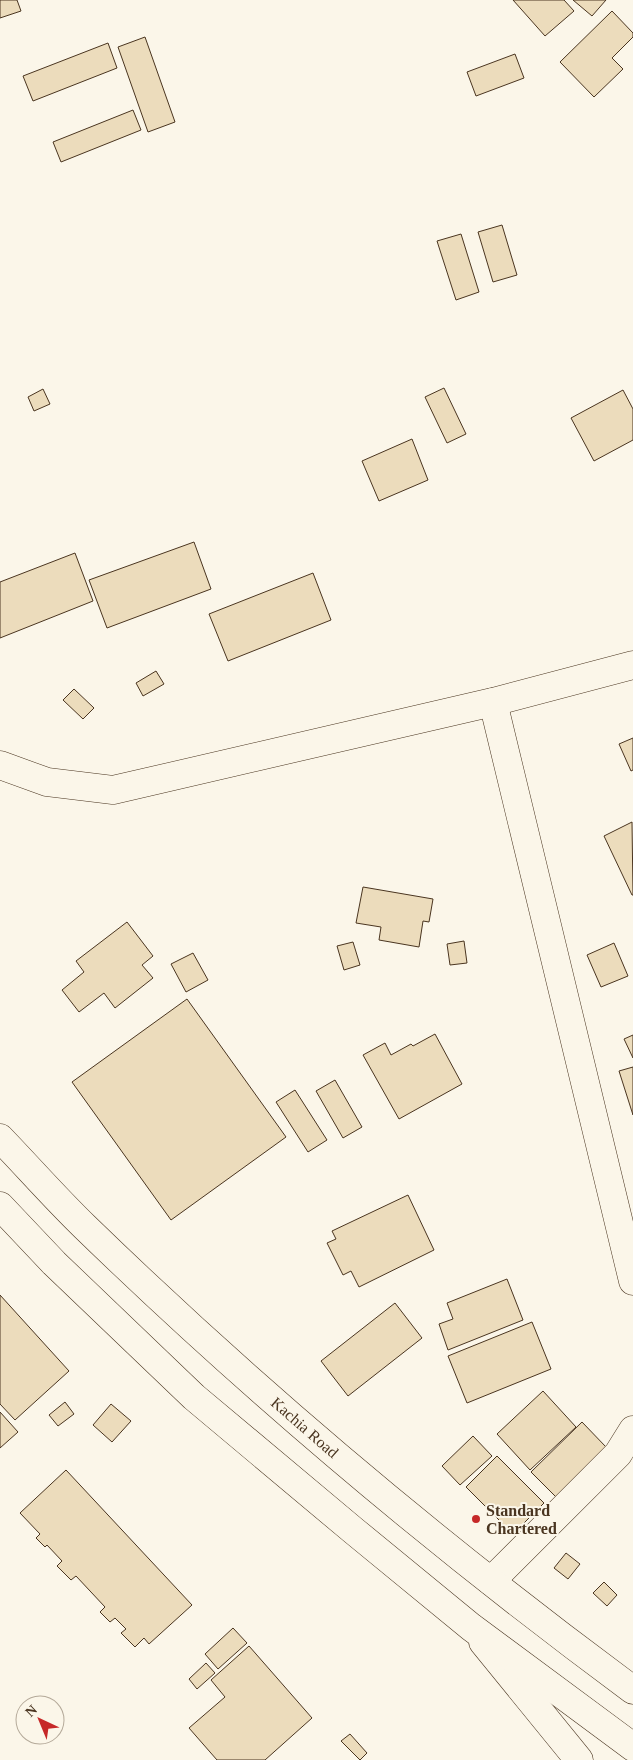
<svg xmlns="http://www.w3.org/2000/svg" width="633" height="1760" viewBox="0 0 633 1760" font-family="'Times New Roman',serif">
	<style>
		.building { fill: #ecdcbc; stroke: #4a3520 }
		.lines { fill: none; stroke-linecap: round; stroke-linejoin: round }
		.minor-casing { stroke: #4a3520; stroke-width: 29 }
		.major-casing { stroke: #4a3520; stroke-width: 29 }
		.minor { stroke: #fbf6e9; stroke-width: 28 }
		.major { stroke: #fbf6e9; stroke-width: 28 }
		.poi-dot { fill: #c62828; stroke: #fbf6e9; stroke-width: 2 }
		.labels { text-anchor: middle; stroke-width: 4; stroke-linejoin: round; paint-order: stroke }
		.street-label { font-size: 16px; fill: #4a3520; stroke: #fbf6e9 }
		.poi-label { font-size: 16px; font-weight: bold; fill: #4a3520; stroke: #fbf6e9; text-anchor: start }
	</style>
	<rect width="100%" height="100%" fill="#fbf6e9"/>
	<g class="building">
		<path d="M0 0H17L21 11 0 18Z"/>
		<path d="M513 0H564L574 11 545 36Z"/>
		<path d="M573 0H606L592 16Z"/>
		<path d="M612 11 633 33V37L612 58 623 69 594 97 560 62Z"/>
		<path d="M145 37 175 122 148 132 118 47Z"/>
		<path d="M108 43 117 68 33 101 23 76Z"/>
		<path d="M515 54 524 78 476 96 467 72Z"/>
		<path d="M133 110 141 130 61 162 53 142Z"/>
		<path d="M502 225 517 275 493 282 478 232Z"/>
		<path d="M461 234 479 292 456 300 437 241Z"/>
		<path d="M444 388 466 434 447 443 425 397Z"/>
		<path d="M43 389 50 404 34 411 28 397Z"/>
		<path d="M623 390 633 409V440L594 461 571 418Z"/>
		<path d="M412 439 428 480 379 501 362 461Z"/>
		<path d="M194 542 211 589 107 628 89 580Z"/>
		<path d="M75 553 93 601 0 638V582Z"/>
		<path d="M313 573 331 620 228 661 209 614Z"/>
		<path d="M156 671 164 684 143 696 136 683Z"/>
		<path d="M74 689 94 708 83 719 63 700Z"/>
		<path d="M633 738V770L631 771 619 744Z"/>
		<path d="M632 822 633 895H632L604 836Z"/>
		<path d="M363 887 433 899 429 922 423 921 419 947 379 940 381 927 356 923Z"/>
		<path d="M127 922 153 956 142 965 153 978 115 1008 104 993 79 1012 62 990 84 972 76 961Z"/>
		<path d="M464 941 467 963 450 965 447 944Z"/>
		<path d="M353 942 360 965 344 970 337 946Z"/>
		<path d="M614 943 628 976 601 987 587 955Z"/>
		<path d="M193 953 208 980 186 992 171 964Z"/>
		<path d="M187 999 286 1137 171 1220 72 1082Z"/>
		<path d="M435 1034 462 1084 399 1119 363 1055 385 1043 391 1055 411 1044 413 1046Z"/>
		<path d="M633 1035V1058L624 1039Z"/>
		<path d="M633 1067V1115L619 1071Z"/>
		<path d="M335 1080 362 1127 343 1138 316 1091Z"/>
		<path d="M295 1090 327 1140 308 1152 276 1102Z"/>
		<path d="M408 1195 434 1250 359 1287 351 1271 343 1275 327 1243 336 1239 332 1231Z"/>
		<path d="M507 1279 523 1320 448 1350 439 1324 453 1319 447 1303Z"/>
		<path d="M0 1295 69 1371 15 1420 0 1404Z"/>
		<path d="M395 1303 422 1338 348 1396 321 1361Z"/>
		<path d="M532 1322 551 1369 467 1403 448 1356Z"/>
		<path d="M543 1391 576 1427 530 1470 497 1434Z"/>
		<path d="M65 1402 74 1414 58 1426 49 1415Z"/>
		<path d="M111 1404 131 1421 112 1442 93 1425Z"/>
		<path d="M0 1412 18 1432 0 1448Z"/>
		<path d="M582 1422 606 1447 556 1497 531 1472Z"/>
		<path d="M473 1436 492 1456 460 1485 442 1466Z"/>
		<path d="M497 1456 544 1503 513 1534 466 1487Z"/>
		<path d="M66 1470 192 1605 149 1644 144 1638 135 1647 121 1633 126 1629 115 1618 110 1622 100 1612 105 1607 76 1576 71 1580 57 1566 62 1561 47 1545 45 1547 36 1538 40 1534 20 1513Z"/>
		<path d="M566 1553 580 1564 568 1579 554 1568Z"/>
		<path d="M604 1582 617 1595 607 1606 593 1593Z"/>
		<path d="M233 1628 247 1643 218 1669 205 1654Z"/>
		<path d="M249 1646 312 1718 265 1760H217L189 1728 225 1697 211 1680Z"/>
		<path d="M206 1663 215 1673 197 1689 189 1679Z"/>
		<path d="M350 1734 367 1753 360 1760 341 1741Z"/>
	</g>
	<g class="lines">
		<defs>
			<g id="minor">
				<path d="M493 702 633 1281"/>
				<path d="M0 765 47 782 113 790 493 702 633 665"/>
				<path d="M491 1581 618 1454 633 1430"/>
				<path d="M483 1642 579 1760"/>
			</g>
			<g id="major">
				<path d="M0 1138C28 1167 55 1198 85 1227 256 1393 441 1548 633 1690"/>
				<path d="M0 1206 54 1263 194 1397 354 1531 471 1627 633 1747"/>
			</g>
		</defs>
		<use href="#minor" class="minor-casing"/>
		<use href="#major" class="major-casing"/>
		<use href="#minor" class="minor"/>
		<use href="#major" class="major"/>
	</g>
	<circle class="poi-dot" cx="476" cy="1519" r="5"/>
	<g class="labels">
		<g class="street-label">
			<text transform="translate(305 1427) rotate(41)" y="6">Kachia Road</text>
		</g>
		<g class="poi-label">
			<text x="486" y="1516">Standard<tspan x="486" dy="18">Chartered</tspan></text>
		</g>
	</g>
	<g transform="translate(40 1720) rotate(316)"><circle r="24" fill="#fbf6e9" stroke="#b4a999"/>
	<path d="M0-4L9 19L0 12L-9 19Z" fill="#c62828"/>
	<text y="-8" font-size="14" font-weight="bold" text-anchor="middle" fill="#4a3520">N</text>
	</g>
</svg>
